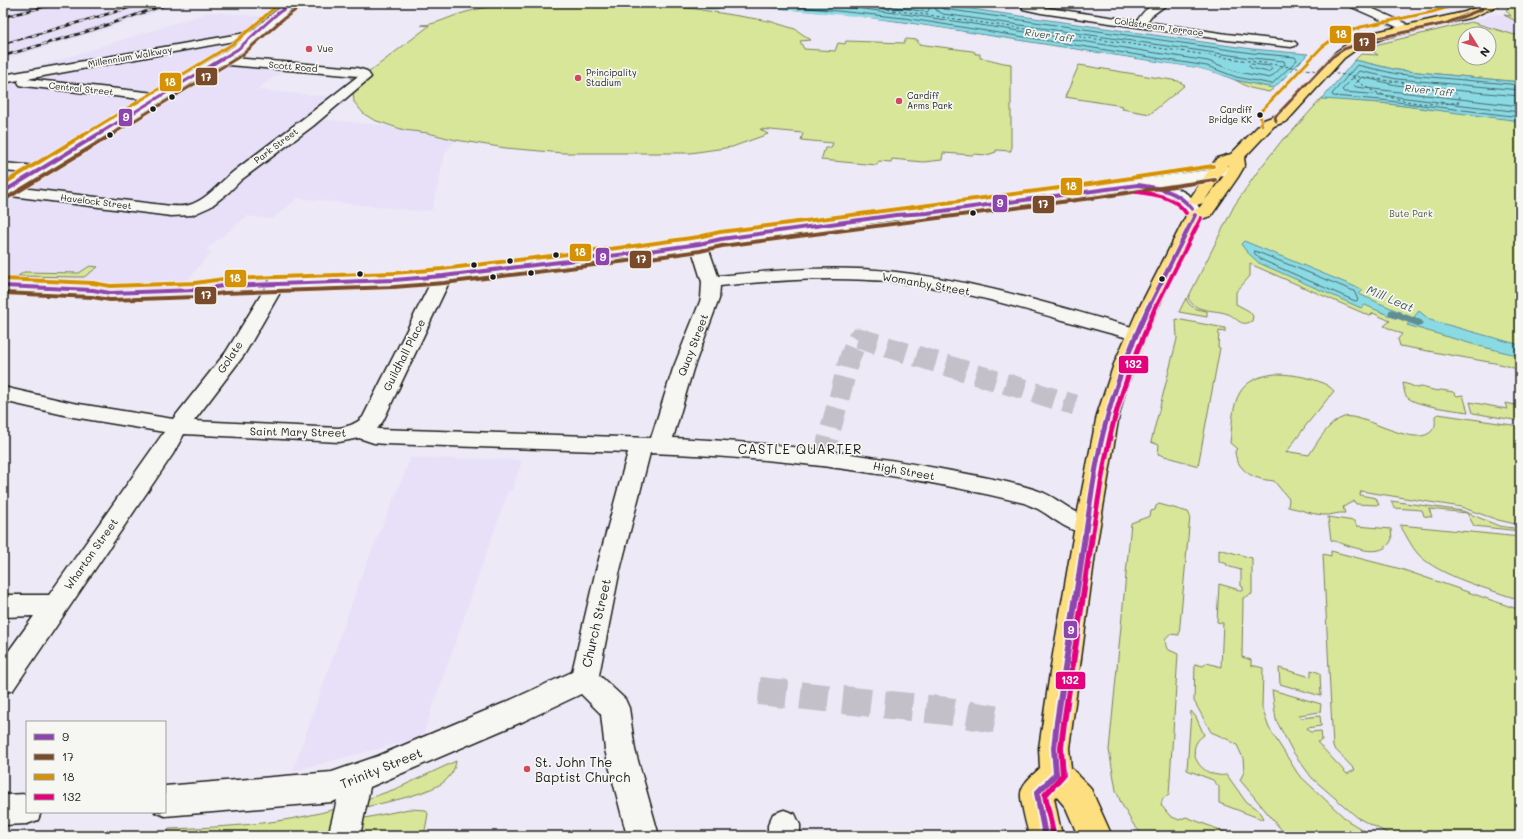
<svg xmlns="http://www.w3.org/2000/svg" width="1523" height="839" viewBox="0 0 1523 839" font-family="Mali,sans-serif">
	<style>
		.built { fill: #e7e0f8 }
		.green { fill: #d8e699; stroke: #7a815a; fill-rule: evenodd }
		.water { fill: #8adae4; stroke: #5e8e94 }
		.pier { fill: #ede9f6 }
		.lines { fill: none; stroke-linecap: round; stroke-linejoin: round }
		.shore { stroke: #48686c; stroke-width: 1 }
		.stream { stroke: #5e8e94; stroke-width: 7 }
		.ferry { stroke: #3d5558; stroke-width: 1; stroke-dasharray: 3 2.5; stroke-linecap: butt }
		.street-tunnel-far1 { stroke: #c3c0ca; stroke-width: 21; stroke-dasharray: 21 10; stroke-linecap: butt }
		.street-tunnel { stroke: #c3c0ca; stroke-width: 28; stroke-dasharray: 28 14; stroke-linecap: butt }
		.street-casing { stroke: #1c1c1c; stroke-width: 3 }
		.secondary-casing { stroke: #1c1c1c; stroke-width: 3 }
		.primary-casing { stroke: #1c1c1c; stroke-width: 3 }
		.street { fill: #f6f6f2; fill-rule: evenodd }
		.secondary { fill: #f6f6f2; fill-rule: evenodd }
		.primary { fill: #fddf80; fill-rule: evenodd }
		.rail-casing { stroke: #1c1c1c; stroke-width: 2.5 }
		.rail { stroke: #f6f6f2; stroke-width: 1.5; stroke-dasharray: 5; stroke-linecap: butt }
		.bus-1-far3-casing { stroke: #f6f6f2; stroke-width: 4.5 }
		.bus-1-far2-casing { stroke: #f6f6f2; stroke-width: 6 }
		.bus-1-far1-casing { stroke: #f6f6f2; stroke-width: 8 }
		.bus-1-casing { stroke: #f6f6f2; stroke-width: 10 }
		.bus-2-far1-casing { stroke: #f6f6f2; stroke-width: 4.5 }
		.bus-2-casing { stroke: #f6f6f2; stroke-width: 6 }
		.bus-3-far1-casing { stroke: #f6f6f2; stroke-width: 4.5 }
		.bus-3-casing { stroke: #f6f6f2; stroke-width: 6 }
		.bus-4-far2-casing { stroke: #f6f6f2; stroke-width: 6 }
		.bus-4-far1-casing { stroke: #f6f6f2; stroke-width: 8 }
		.bus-4-casing { stroke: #f6f6f2; stroke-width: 10 }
		.bus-1-far3 { stroke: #8e44ad; stroke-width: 3 }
		.bus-1-far2 { stroke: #8e44ad; stroke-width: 4 }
		.bus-1-far1 { stroke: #8e44ad; stroke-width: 5 }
		.bus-1 { stroke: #8e44ad; stroke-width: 6 }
		.bus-2-far1 { stroke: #7a4b2a; stroke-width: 3 }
		.bus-2 { stroke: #7a4b2a; stroke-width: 4 }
		.bus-3-far1 { stroke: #d69104; stroke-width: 3 }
		.bus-3 { stroke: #d69104; stroke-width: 4 }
		.bus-4-far2 { stroke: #e5007d; stroke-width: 4 }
		.bus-4-far1 { stroke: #e5007d; stroke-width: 5 }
		.bus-4 { stroke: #e5007d; stroke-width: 6 }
		.poi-dot { fill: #d1495b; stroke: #f6f6f2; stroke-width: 1.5 }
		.bus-dot { fill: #1c1c1c; stroke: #f6f6f2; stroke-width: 1.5 }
		.labels { text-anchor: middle; stroke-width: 3.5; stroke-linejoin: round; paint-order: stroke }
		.far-street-label { font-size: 9px; fill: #1c1c1c; stroke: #f6f6f2 }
		.far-poi-label { font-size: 9px; fill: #1c1c1c; stroke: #f6f6f2; text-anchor: start }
		.far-bus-label { font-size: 9px; fill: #1c1c1c; stroke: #f6f6f2; text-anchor: end }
		.far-park-label { font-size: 9px; fill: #545942; stroke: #f6f6f2 }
		.far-water-label { font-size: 10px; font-style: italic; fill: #3d5558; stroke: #f6f6f2 }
		.street-label { font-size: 11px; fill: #1c1c1c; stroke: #f6f6f2 }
		.water-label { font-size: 12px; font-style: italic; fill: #3d5558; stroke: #f6f6f2 }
		.quarter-label { font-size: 13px; letter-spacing: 1px; fill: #1c1c1c; stroke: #f6f6f2 }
		.near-street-label { font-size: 13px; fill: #1c1c1c; stroke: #f6f6f2 }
		.near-poi-label { font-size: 13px; fill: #1c1c1c; stroke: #f6f6f2; text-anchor: start }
		.line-badge { stroke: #f6f6f2; stroke-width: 1.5 }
		.badge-label { font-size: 11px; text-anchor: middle; font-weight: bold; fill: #fff }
	</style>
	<rect width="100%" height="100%" fill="#ede9f6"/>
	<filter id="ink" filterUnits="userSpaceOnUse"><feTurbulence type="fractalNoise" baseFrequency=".025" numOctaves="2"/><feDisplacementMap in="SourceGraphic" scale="8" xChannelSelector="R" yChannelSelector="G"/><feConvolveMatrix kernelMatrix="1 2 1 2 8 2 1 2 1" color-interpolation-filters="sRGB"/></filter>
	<g filter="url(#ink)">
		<g class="built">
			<path d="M3 3H182L109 28 3 60Z"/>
			<path d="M210 12 268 17 246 37 208 62 288 68 255 90 332 97 305 118 389 126 428 133 456 140 445 153 432 210 420 211 298 198 272 219 247 216 206 249 211 252 179 290 110 293 93 290 82 282 3 279V201L9 196 3 191V74H15Z"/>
			<path d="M1494 14 1504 15 1520 23V33L1515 35 1471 22Z"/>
			<path d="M411 458 522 460 512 491H508L422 737 293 771 361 577Z"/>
		</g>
		<g class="green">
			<path d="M213 3H268L279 5 274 8 212 5Z"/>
			<path d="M525 3H626L696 9 769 21 795 29 811 40 800 41 804 49 835 51 838 43 845 44 846 41 904 43 906 39 918 40V44L972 51 975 52V54H980V58C992 59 999 63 1011 64V151L996 150V152L987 155 974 154 973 155 943 153 942 160 923 162 892 159 891 162 879 161 877 165 821 160 825 148H831L833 143 801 140 803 133 760 129 768 134 732 147 690 153H563L506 148 456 140 428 133 404 130 374 120 364 114 354 102 353 91 359 79 350 78 360 79 429 26 421 25C436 25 448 17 463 13 483 7 504 4 525 3Z"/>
			<path d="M1510 6 1520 8V23L1504 15 1511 16 1506 10Z"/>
			<path d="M1471 22 1515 35 1520 33V82L1397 70 1355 60 1361 54 1378 55 1370 49 1379 44ZM1465 34H1489V58H1465Z"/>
			<path d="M1079 65 1178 81 1185 85 1150 114 1122 109 1123 106 1065 97Z"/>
			<path d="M1235 80 1274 88 1269 92 1250 88Z"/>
			<path d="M1322 98 1381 103 1520 120V370L1500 364 1400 346 1398 339 1402 334 1384 326 1390 321 1373 313 1370 316 1250 264V276L1236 292V304L1249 311 1253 316 1252 321C1240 328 1237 317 1228 314 1215 309 1195 313 1188 298L1234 206 1258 171 1283 139 1288 136Z"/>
			<path d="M90 266 98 267 84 277H80L18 276 24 272 79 273Z"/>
			<path d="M1186 298C1188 307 1198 310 1207 311V317L1179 312Z"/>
			<path d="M1176 319 1225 328V332L1219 331 1218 347 1220 348 1198 466 1158 454 1159 445 1151 442 1177 339Z"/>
			<path d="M1275 374C1291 374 1323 378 1334 391L1307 424 1286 453 1290 452 1309 455C1317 443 1328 422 1344 417 1363 412 1420 453 1434 428 1436 425 1435 420 1435 416L1438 414 1519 426 1520 428V525L1498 520 1461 507 1361 491 1360 495 1376 498 1379 505 1356 504 1354 501 1343 507 1345 513C1337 512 1331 516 1323 515 1310 514 1300 509 1288 507L1289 499 1274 481C1268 480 1263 480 1258 478 1246 475 1235 463 1235 451L1237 449 1230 443C1234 408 1231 379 1275 374Z"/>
			<path d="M1403 383 1410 385 1417 388 1421 387 1437 391 1441 390 1453 392 1457 396 1463 395 1468 412C1456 410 1413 406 1406 396 1404 393 1404 387 1403 383Z"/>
			<path d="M1470 402 1507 409 1505 403 1516 405 1520 415V421L1473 413Z"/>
			<path d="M1391 501 1463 511 1499 526 1520 529V531L1474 526 1467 513 1429 509 1432 517 1424 516 1422 510 1394 508Z"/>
			<path d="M1159 504 1188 512 1190 516 1179 635 1170 634C1164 638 1165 643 1167 649L1178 654 1169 795 1163 798 1161 805 1170 816 1179 820 1186 817 1236 836H1144L1133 824 1121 803 1116 790 1109 750 1131 523 1150 516 1151 511 1155 510 1156 506Z"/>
			<path d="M1328 517 1354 521 1357 526 1391 529 1392 539C1382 562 1349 545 1331 540Z"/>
			<path d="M1400 525 1520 537V600C1492 590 1438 576 1418 554 1411 546 1406 535 1400 525Z"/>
			<path d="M1219 549 1252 558V594L1243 598 1242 657 1251 660V665L1263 668 1262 708 1269 728 1298 774 1348 821 1373 836H1292L1284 833 1240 780 1244 772 1243 758 1237 745 1227 739 1211 732 1194 701 1195 664 1203 666 1207 663 1221 667 1223 623 1217 622 1219 584 1243 591V587L1241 586V570L1227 566V564L1219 561Z"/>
			<path d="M1331 551 1401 569 1520 610V836H1393L1358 818 1312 778 1293 752 1276 720 1272 690 1321 704 1320 712 1299 715 1301 718 1320 716 1321 726 1307 728 1310 732 1321 731 1322 740 1317 742 1347 774 1355 770 1333 747 1323 554 1331 556Z"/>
			<path d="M1279 668 1311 677V670L1320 673 1321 696 1280 684Z"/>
			<path d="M1191 711 1196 717 1204 735C1184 748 1198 773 1218 775 1221 776 1224 775 1227 775L1246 802 1258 810 1264 820 1219 803V787L1213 780 1187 770Z"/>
			<path d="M456 761C455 770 449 779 441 784 418 797 384 802 358 809L359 802 398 788Z"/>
			<path d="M342 807 335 836H166L169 829C227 827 286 824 342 807Z"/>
			<path d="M409 809 426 810 428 814 424 836H352L355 820Z"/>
		</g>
		<g class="water">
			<path d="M641 3H929L1252 49 1308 54 1274 88 1235 80 1219 74 1197 68 903 22 760 7 738 6 712 9Z"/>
			<path d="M1355 60 1397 70 1520 82V121L1381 103 1322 99Z"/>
			<path d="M1244 241 1363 290 1359 294 1402 313 1397 319 1365 305 1361 308 1259 263 1246 251 1241 244Z"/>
			<path d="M1419 311 1430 320 1520 345V356L1479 346 1407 325Z"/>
		</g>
		<path class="pier" d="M734 6 760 7 855 16 946 29 1015 41 1197 68 1219 74 1242 84 1196 70 903 24 760 9 713 10Z"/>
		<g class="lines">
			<g class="shore">
				<path d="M762 3 904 18 1207 66 1236 77 1272 84 1297 60 1295 57 1252 53 944 9 940 7V3"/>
				<path d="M809 3C943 16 1075 41 1208 61L1238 72 1270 78 1285 64 1284 61 1251 58 943 14 936 10 935 3"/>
				<path d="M868 3 927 12 929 10V3"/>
				<path d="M1251 64 1270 66 1272 69 1268 72 1251 68 1249 66Z"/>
				<path d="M1520 85 1397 74 1357 65 1332 94 1333 96 1381 100 1520 117"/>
				<path d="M1520 90 1397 79 1359 71 1342 90 1344 92 1382 95 1520 112"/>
				<path d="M1520 96 1396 85 1362 77 1354 85 1356 87 1520 106"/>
				<path d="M1255 251 1354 291 1358 300 1355 301 1262 260 1255 254Z"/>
			</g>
			<path class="stream" d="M1392 313 1419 323"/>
			<g class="ferry">
				<path d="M844 3 1319 71"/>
				<path d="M1330 73 1444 88 1453 91 1459 97V102C1432 107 1397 102 1371 90 1364 86 1358 81 1351 76"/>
			</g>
			<path class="street-tunnel-far1" d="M823 458 850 357 858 338 1075 405"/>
			<path class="street-tunnel" d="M759 691 947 711 1000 720"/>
			<defs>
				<g id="street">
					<path d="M1022 3H1032V5L1041 7 1137 21C1146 7 1153 3 1169 3L1151 16 1147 22 1227 34 1291 41 1295 42 1297 44 1295 46 1291 47 1227 40 1041 13 1023 9Z"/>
					<path d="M1346 3H1360L1405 23 1407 25 1401 28 1397 27 1347 5Z"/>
					<path d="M257 31 261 32 263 34 261 36 27 79 164 94 165 97 164 100 159 101 24 86 20 85 18 82 19 80 3 83V75Z"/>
					<path d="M220 57 357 68 367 71 371 77 313 126 241 180 229 192 210 207 192 215 171 216 3 195V187L5 186 171 206C177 206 184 207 189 205 207 200 219 183 233 172 274 140 317 109 358 76L216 64 214 61 216 58Z"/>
					<path d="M3 163 38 166 43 167 45 170 43 173 38 174 3 171Z"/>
					<path d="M1235 164 1240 165 1242 168 1240 171 1231 175 1165 185C1181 189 1192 194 1200 209L1198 212 1192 214 1186 212 1182 205 1174 198 1143 188 927 218 896 220 708 247 718 276C777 270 837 265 896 272 980 281 1061 308 1143 330L1145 334 1143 338 1136 340C1056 320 977 291 895 282 836 276 778 280 720 286L719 299 693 369 673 438C763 442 852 452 941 469 972 475 1005 480 1036 490 1052 495 1063 505 1078 513 1083 515 1090 517 1095 519L1099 525 1095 531C1074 538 1056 519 1038 509 1034 507 1028 505 1024 503 901 473 776 457 650 453L619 574 599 675 625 699 629 708 635 750 659 836H627L605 750 601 714 581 694 524 721 370 787 360 836H328L337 800 332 802 165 816 155 812H165V786L332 772 378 756 504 703 572 672 595 574 628 452 386 444 374 443 359 438 339 442 184 434 173 454 13 690 3 693V659L34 616 3 617V595H49L164 432 73 417 3 401V387L73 403 173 419 226 352 270 280 276 279 394 275 443 271 635 248 699 239 721 234 896 210 927 208 1223 168ZM692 250 702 282 701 299 673 369 651 438 377 429 383 421 450 280ZM431 282 363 417C356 424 349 426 339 428L194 421 244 355 282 289 394 285Z"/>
					<path d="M27 794V812H41L38 820 27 824 3 825V795Z"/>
					<path d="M784 810 795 814 800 825V836H768V825L773 814Z"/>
				</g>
				<path id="secondary" d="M285 3H299L242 52 9 195 3 197V185L234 46Z"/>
				<path id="primary" d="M1486 3H1501L1499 5 1473 17 1384 38 1358 48 1344 58 1287 121 1274 126 1244 158 1245 165 1238 177 1211 216 1201 219 1166 289 1145 338 1126 389 1119 415 1095 554 1069 748 1071 768 1090 787 1112 836H1078L1066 808 1056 796 1054 798 1060 827 1063 836H1030C1027 829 1020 800 1021 793 1022 783 1033 775 1040 768L1039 748 1051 666 1075 526 1097 415 1114 364 1136 314 1188 212 1199 208 1226 173 1229 164 1203 203 1197 205 1191 203 1189 200 1217 158 1231 154 1264 120 1277 115 1336 52 1350 42 1376 32 1465 12Z"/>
			</defs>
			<use href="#street" class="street-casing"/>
			<use href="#secondary" class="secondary-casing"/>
			<use href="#primary" class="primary-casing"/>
			<use href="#street" class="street"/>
			<use href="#secondary" class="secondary"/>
			<use href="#primary" class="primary"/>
			<defs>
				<g id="rail">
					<path d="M3 17 60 3"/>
					<path d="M3 44 146 3"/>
					<path d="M3 56 92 30 171 3"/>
				</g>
			</defs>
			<use href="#rail" class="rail-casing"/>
			<use href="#rail" class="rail"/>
			<defs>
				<path id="bus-1-far3" d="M100 133 238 49 278 13 293 3"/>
				<g id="bus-1-far2">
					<path d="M3 192 102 132"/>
					<path d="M3 286 93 290 110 293 196 290 223 286 394 280 443 276 635 253 699 244 721 239 896 215 927 213 1138 185C1160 188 1178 191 1192 209"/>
					<path d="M1149 307 1195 215"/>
				</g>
				<path id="bus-1-far1" d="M1085 537C1091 500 1095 462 1105 426 1115 385 1131 345 1149 306"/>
				<g id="bus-1">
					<path d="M1056 774 1054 748 1057 722 1085 536"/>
					<path d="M1047 836 1044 830 1037 793 1056 774"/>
				</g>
				<g id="bus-2-far1">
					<path d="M1276 121 1275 117 1332 57 1344 49 1373 39 1447 23 1482 9"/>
					<path d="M114 133 242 55 283 19 297 9"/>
				</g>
				<g id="bus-2">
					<path d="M7 198 116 132"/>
					<path d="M3 293 92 297 110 300 196 297 224 293 394 287 444 283 636 260 700 251 722 246 1092 198 1215 180"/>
				</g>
				<g id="bus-3-far1">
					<path d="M1262 125 1260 115 1261 111 1322 47 1337 36 1361 27 1432 12 1462 3"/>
					<path d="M87 133 234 43 280 3"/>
				</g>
				<g id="bus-3">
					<path d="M3 184 88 132"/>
					<path d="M3 279 93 283 110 286 195 283 223 279 394 273 442 269 634 246 698 237 720 232 1090 184 1213 166"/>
				</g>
				<g id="bus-4-far2">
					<path d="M1137 192C1156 195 1174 196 1186 213"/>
					<path d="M1156 307 1201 218"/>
				</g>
				<path id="bus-4-far1" d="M1092 537C1099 497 1104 456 1115 417 1125 380 1141 342 1156 306"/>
				<path id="bus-4" d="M1053 833 1045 795 1063 775 1061 748 1064 723 1092 536"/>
			</defs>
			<use href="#bus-1-far3" class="bus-1-far3-casing"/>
			<use href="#bus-1-far2" class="bus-1-far2-casing"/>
			<use href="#bus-1-far1" class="bus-1-far1-casing"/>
			<use href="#bus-1" class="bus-1-casing"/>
			<use href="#bus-2-far1" class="bus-2-far1-casing"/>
			<use href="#bus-2" class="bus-2-casing"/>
			<use href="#bus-3-far1" class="bus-3-far1-casing"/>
			<use href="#bus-3" class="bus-3-casing"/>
			<use href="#bus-4-far2" class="bus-4-far2-casing"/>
			<use href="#bus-4-far1" class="bus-4-far1-casing"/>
			<use href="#bus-4" class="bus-4-casing"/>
			<use href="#bus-1-far3" class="bus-1-far3"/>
			<use href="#bus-1-far2" class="bus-1-far2"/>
			<use href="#bus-1-far1" class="bus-1-far1"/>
			<use href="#bus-1" class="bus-1"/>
			<use href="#bus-2-far1" class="bus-2-far1"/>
			<use href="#bus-2" class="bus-2"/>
			<use href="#bus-3-far1" class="bus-3-far1"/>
			<use href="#bus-3" class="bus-3"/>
			<use href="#bus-4-far2" class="bus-4-far2"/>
			<use href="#bus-4-far1" class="bus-4-far1"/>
			<use href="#bus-4" class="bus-4"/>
		</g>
	</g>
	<g class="poi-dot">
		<circle cx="309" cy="49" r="4"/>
		<circle cx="578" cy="78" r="4"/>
		<circle cx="899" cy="101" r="4"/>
		<circle cx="527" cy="769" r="4"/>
	</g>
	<g class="bus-dot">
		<circle cx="172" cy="97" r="3.5"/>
		<circle cx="153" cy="109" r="3.5"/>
		<circle cx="1260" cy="115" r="3.5"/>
		<circle cx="110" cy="135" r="3.5"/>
		<circle cx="973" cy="213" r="3.5"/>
		<circle cx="556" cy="255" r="3.5"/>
		<circle cx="510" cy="261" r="3.5"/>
		<circle cx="474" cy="265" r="3.5"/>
		<circle cx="531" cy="273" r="3.5"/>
		<circle cx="360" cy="274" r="3.5"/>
		<circle cx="493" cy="277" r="3.5"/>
		<circle cx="1162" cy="279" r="3.5"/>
	</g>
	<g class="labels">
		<g class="far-street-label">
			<text transform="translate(1159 27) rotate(8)" y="3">Coldstream Terrace</text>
			<text transform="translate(130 57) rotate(-10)" y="3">Millennium Walkway</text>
			<text transform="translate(293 67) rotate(5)" y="3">Scott Road</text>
			<text transform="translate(81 89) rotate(6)" y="3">Central Street</text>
			<text transform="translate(276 146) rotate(-37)" y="3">Park Street</text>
			<text transform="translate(96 202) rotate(7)" y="3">Havelock Street</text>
		</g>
		<g class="far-poi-label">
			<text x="317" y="52">Vue</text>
			<text x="586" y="76">Principality<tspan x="586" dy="10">Stadium</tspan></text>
			<text x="907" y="99">Cardiff<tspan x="907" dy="10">Arms Park</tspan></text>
		</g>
		<g class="far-bus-label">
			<text x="1252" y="113">Cardiff<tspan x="1252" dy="10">Bridge KK</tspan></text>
		</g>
		<g class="far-park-label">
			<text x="1411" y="217">Bute Park</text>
		</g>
		<g class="far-water-label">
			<text transform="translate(1049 35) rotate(8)" y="4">River Taff</text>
			<text transform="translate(1429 90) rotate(6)" y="4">River Taff</text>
		</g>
		<g class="street-label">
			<text transform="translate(926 284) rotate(10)" y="4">Womanby Street</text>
			<text transform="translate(693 345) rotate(-69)" y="4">Quay Street</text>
			<text transform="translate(404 355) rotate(-63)" y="4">Guildhall Place</text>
			<text transform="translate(230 357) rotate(-56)" y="4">Golate</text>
			<text transform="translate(298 432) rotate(1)" y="4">Saint Mary Street</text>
			<text transform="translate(904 471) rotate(10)" y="4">High Street</text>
			<text transform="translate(91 554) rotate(-55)" y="4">Wharton Street</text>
		</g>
		<g class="water-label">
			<text transform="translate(1390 299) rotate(23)" y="4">Mill Leat</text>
		</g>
		<g class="quarter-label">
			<text x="800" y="454">CASTLE QUARTER</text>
		</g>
		<g class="near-street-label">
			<text transform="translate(596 623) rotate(-77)" y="5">Church Street</text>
			<text transform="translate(381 768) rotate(-22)" y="5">Trinity Street</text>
		</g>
		<g class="near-poi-label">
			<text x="535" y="767">St. John The<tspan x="535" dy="15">Baptist Church</tspan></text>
		</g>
	</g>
	<g class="line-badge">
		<rect x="1329" y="25" width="23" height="19" rx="4" fill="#d69104"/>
		<rect x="1353" y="32" width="23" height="20" rx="4" fill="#7a4b2a"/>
		<rect x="195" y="67" width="23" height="19" rx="4" fill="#7a4b2a"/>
		<rect x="159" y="72" width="23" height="20" rx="4" fill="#d69104"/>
		<rect x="118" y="108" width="15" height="19" rx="4" fill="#8e44ad"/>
		<rect x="1060" y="177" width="23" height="19" rx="4" fill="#d69104"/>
		<rect x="992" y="194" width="16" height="19" rx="4" fill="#8e44ad"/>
		<rect x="1032" y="195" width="23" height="19" rx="4" fill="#7a4b2a"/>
		<rect x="569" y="243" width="23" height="19" rx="4" fill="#d69104"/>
		<rect x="595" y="247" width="15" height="19" rx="4" fill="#8e44ad"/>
		<rect x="629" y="250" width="23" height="19" rx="4" fill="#7a4b2a"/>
		<rect x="224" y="269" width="23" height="19" rx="4" fill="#d69104"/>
		<rect x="194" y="286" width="23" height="19" rx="4" fill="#7a4b2a"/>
		<rect x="1118" y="355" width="31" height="19" rx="4" fill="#e5007d"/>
		<rect x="1063" y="620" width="15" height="19" rx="4" fill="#8e44ad"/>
		<rect x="1055" y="671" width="31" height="19" rx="4" fill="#e5007d"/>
	</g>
	<g class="badge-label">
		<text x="1341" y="38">18</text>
		<text x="1364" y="46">17</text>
		<text x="206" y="81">17</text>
		<text x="170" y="86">18</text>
		<text x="126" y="121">9</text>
		<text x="1071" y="190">18</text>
		<text x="1000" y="207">9</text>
		<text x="1043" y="208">17</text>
		<text x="580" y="256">18</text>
		<text x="603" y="261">9</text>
		<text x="641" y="263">17</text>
		<text x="235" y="282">18</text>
		<text x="206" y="299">17</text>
		<text x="1133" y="368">132</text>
		<text x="1071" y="634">9</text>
		<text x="1070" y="684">132</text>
	</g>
	<rect width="1523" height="839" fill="none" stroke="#f6f6f2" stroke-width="16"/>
	<rect x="8" y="8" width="1507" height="823" fill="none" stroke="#1c1c1c" stroke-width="1.5" filter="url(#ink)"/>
	<rect x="26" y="721" width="140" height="92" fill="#f6f6f2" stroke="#9f9f9c"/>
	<rect x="34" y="734" width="20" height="6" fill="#8e44ad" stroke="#9f9f9c"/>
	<text x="62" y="741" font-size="12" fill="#1c1c1c">9</text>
	<rect x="34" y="754" width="20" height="6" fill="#7a4b2a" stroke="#9f9f9c"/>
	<text x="62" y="761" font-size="12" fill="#1c1c1c">17</text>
	<rect x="34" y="774" width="20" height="6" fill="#d69104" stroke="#9f9f9c"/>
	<text x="62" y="781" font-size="12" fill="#1c1c1c">18</text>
	<rect x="34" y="794" width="20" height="6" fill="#e5007d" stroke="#9f9f9c"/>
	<text x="62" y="801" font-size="12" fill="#1c1c1c">132</text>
	<g transform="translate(1477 46) rotate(127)"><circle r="19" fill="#f6f6f2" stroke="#9f9f9c"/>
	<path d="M0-3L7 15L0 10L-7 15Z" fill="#d1495b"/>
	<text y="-6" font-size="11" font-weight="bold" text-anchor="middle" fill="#1c1c1c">N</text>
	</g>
</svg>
